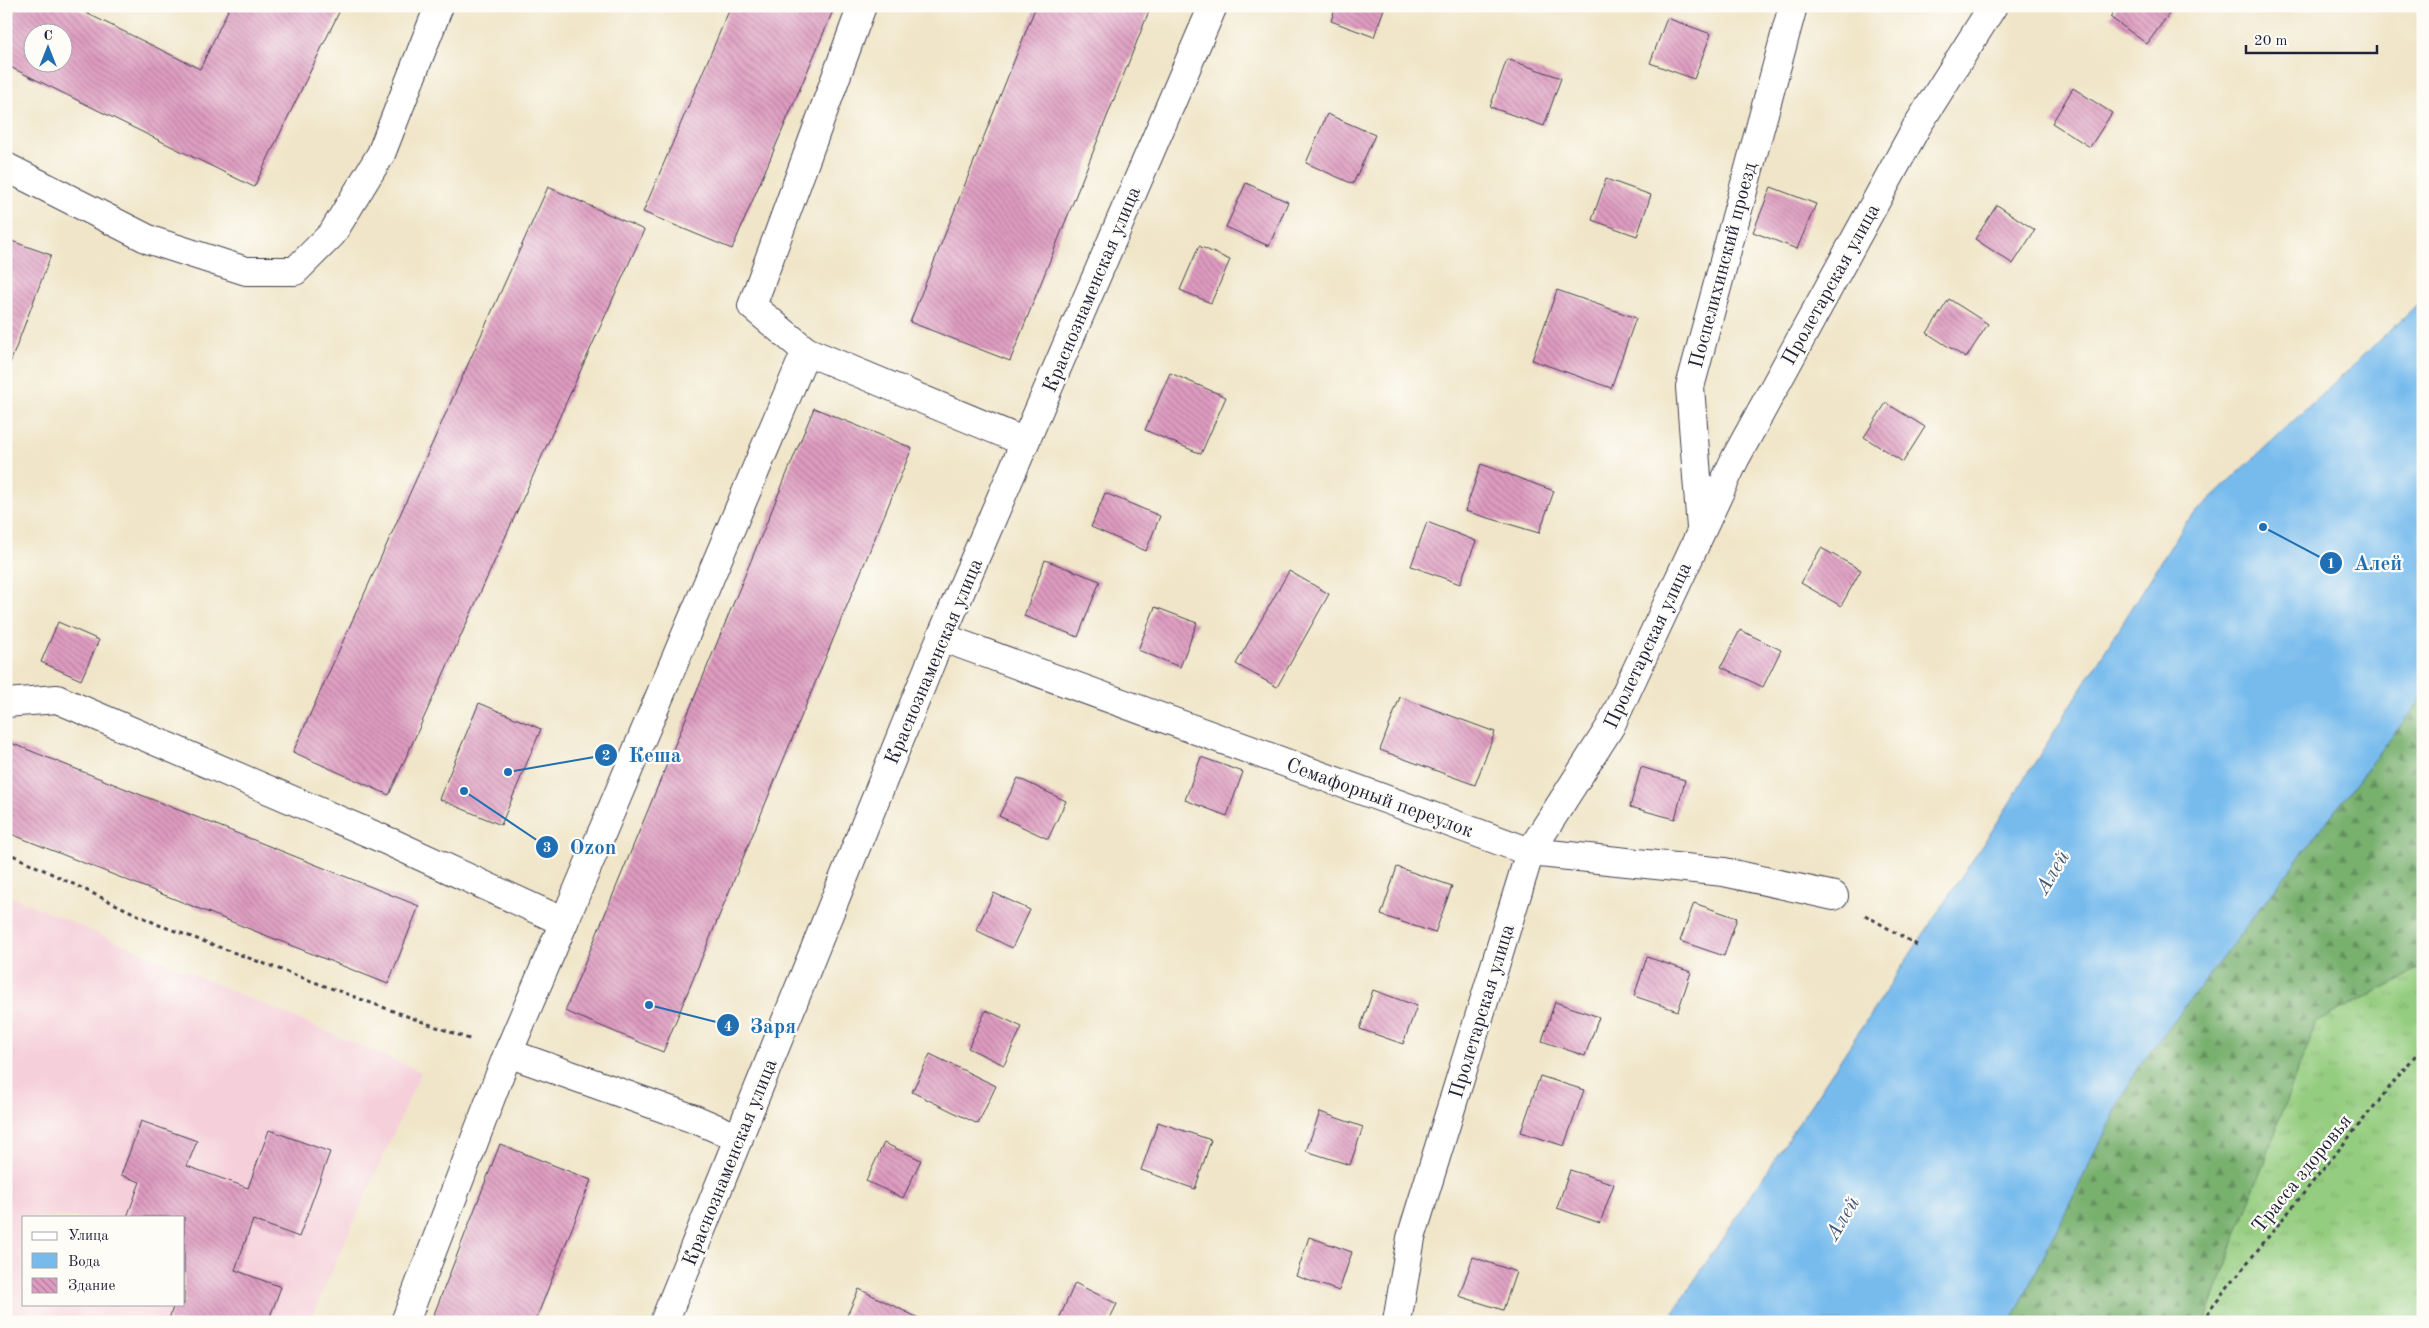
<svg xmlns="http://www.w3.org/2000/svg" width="2429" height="1328" viewBox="0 0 2429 1328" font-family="'Old Standard TT',serif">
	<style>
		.built { fill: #f5cfda; fill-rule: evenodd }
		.grass { fill: url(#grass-tufts); stroke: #5c785e }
		.forest { fill: url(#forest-firs); stroke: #4d6954 }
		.water { fill: #77bbed; stroke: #4c6e94 }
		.building { fill: url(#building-back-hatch); fill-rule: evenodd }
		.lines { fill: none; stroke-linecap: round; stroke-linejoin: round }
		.minor-casing { stroke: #413f50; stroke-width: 30 }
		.path { stroke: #413f50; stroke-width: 3; stroke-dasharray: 4 4; stroke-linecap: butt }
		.minor { stroke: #fff; stroke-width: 28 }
		.labels { text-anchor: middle; stroke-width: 4.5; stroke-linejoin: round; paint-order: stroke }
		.street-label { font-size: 20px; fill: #22223b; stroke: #fdfcf7 }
		.water-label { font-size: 21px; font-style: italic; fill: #405879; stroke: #fdfcf7 }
		.leader { fill: none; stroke: #1f6fb2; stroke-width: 2 }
		.callout-dot { fill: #1f6fb2; stroke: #fdfcf7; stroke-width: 2 }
		.mark-label { font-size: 15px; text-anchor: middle; font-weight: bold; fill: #fff }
		.callout-label { font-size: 21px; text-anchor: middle; font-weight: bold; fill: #1f6fb2; stroke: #fdfcf7; stroke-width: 4.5; stroke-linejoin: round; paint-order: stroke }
	</style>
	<defs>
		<pattern id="grass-tufts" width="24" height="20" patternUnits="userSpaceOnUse" patternTransform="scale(1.25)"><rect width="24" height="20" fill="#95cd80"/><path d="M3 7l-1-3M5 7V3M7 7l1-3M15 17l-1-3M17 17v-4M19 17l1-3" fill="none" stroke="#80b070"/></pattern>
		<pattern id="forest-firs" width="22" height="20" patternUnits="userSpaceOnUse" patternTransform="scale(1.25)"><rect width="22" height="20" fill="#78b06e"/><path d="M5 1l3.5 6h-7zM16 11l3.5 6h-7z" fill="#628f5c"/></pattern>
		<pattern id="building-back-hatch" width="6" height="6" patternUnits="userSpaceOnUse" patternTransform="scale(1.25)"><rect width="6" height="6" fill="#de9bc0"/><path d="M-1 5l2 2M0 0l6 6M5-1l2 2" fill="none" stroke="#b47e9d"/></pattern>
	</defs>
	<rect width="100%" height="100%" fill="#fdfcf7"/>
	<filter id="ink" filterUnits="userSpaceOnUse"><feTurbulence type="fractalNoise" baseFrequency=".02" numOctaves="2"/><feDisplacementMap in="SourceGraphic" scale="10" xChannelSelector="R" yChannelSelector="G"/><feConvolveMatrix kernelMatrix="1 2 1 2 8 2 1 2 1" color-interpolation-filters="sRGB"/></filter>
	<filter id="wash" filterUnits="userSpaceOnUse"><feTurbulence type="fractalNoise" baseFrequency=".0096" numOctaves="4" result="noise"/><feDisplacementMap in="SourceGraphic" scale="20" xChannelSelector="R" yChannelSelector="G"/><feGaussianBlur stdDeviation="1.12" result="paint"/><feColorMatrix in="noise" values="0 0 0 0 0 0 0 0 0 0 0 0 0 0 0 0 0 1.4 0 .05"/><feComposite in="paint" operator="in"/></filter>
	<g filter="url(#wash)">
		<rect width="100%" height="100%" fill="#f0e5c8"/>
		<path class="built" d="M6 894 421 1072 309 1322H6ZM24 1217H184V1304H24Z"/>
		<path class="grass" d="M2423 967V1322H2205L2315 1023Z"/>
		<path class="forest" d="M2423 696V967L2315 1023 2205 1322H2011L2136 1070Z"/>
		<path class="water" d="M2423 299V696L2136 1070 2011 1322H1667L1997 823 2186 522Z"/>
		<g id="blocks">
			<g class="building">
				<path d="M6 6H72L200 69 230 6H342L254 187 6 65ZM32 32H62V62H32Z"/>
				<path d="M731 6H835L732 249 643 212Z"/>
				<path d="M1036 6H1151L1010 361 910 322Z"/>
				<path d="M1336 6H1385L1374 37 1331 21Z"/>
				<path d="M2118 6H2165L2171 11 2147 44 2110 17Z"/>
				<path d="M1667 18 1711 34 1694 79 1650 63Z"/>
				<path d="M1507 59 1561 78 1544 126 1490 107Z"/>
				<path d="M2073 88 2112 113 2090 147 2052 123Z"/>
				<path d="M1327 114 1375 135 1353 184 1306 163Z"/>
				<path d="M1606 179 1651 195 1637 236 1592 220Z"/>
				<path d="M1246 183 1288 202 1269 246 1226 227Z"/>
				<path d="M548 187 644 230 389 795 293 752Z"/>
				<path d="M1771 187 1816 204 1797 249 1753 232Z"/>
				<path d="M1997 205 2035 230 2013 264 1975 239Z"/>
				<path d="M6 239 51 255 6 374Z"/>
				<path d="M1199 246 1230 260 1211 303 1180 290Z"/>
				<path d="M1557 290 1636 318 1611 388 1532 360Z"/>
				<path d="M1949 299 1988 324 1966 358 1927 333Z"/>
				<path d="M1170 373 1226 397 1201 454 1145 430Z"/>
				<path d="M1886 403 1925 427 1903 462 1864 437Z"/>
				<path d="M814 408 912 448 663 1052 565 1011Z"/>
				<path d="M1481 464 1554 491 1539 533 1465 511Z"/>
				<path d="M1105 493 1160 516 1146 551 1091 527Z"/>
				<path d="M1427 522 1476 541 1460 584 1411 566Z"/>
				<path d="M1821 548 1861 570 1841 606 1801 583Z"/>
				<path d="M1045 560 1100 581 1078 637 1024 616Z"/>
				<path d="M1289 571 1329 594 1277 687 1236 664Z"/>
				<path d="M1155 607 1197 623 1180 667 1138 650Z"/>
				<path d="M58 622 99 640 81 680 41 662Z"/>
				<path d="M1740 630 1781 650 1763 687 1721 667Z"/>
				<path d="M1400 697 1495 732 1475 785 1380 750Z"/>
				<path d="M479 703 541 729 501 825 439 799Z"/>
				<path d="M6 741 419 906 388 984 6 832Z"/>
				<path d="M1201 757 1243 772 1227 816 1185 800Z"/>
				<path d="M1641 767 1685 780 1675 819 1630 807Z"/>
				<path d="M1018 778 1066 801 1048 839 999 816Z"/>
				<path d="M1397 867 1452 886 1435 933 1381 915Z"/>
				<path d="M994 893 1030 910 1012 948 976 930Z"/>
				<path d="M1694 903 1737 918 1724 956 1680 941Z"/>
				<path d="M1647 957 1691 972 1678 1011 1634 996Z"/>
				<path d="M1373 990 1417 1006 1403 1044 1360 1029Z"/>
				<path d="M1555 1002 1599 1017 1585 1056 1542 1041Z"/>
				<path d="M986 1010 1022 1027 1004 1065 968 1048Z"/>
				<path d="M930 1054 996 1086 978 1124 912 1092Z"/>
				<path d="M1540 1076 1584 1090 1564 1146 1521 1132Z"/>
				<path d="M1320 1112 1363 1127 1350 1165 1306 1151Z"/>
				<path d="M141 1121 197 1141 187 1166 248 1188 269 1130 330 1152 299 1237 253 1220 235 1270 281 1287 268 1322H168L174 1304H184V1217H127L140 1182 121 1175Z"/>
				<path d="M1158 1122 1211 1140 1195 1189 1141 1170Z"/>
				<path d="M884 1143 921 1160 903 1198 866 1181Z"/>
				<path d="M500 1144 591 1180 535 1322H431Z"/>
				<path d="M1570 1170 1614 1184 1600 1223 1557 1208Z"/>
				<path d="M1309 1237 1352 1252 1339 1291 1296 1276Z"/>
				<path d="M1473 1257 1516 1272 1503 1310 1459 1296Z"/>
				<path d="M1075 1283 1117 1304 1108 1322 1058 1321Z"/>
				<path d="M859 1289 927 1322H844Z"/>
			</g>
		</g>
	</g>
	<g filter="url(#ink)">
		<use href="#blocks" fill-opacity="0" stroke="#413f50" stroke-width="1"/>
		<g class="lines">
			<defs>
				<g id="minor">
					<path d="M6 167 150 240 246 271H295L332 234 381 154 439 6"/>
					<path d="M806 351 752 306 862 6"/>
					<path d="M1701 528 1690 387 1793 6"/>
					<path d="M941 637 1530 852 1724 872 1834 896"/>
					<path d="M6 703 57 699 390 842 564 922 806 351 1025 442"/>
					<path d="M508 1053 697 1120 739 1138"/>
					<path d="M405 1322 508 1053 564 922"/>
					<path d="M664 1322 941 637 1213 6"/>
					<path d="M1397 1322 1411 1238 1530 852 1610 727 1735 459 1917 126 1993 6"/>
				</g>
			</defs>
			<use href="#minor" class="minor-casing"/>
			<g class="path">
				<path d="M6 852 159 925 472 1040"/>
				<path d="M1865 915 1917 945"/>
				<path d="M2208 1322 2209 1310 2423 1046"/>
			</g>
			<use href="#minor" class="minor"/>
		</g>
	</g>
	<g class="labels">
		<g class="street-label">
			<text transform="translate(1722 265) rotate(-75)" y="7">Поспелихинский проезд</text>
			<text transform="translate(1830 284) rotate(-61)" y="7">Пролетарская улица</text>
			<text transform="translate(1091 289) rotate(-67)" y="7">Краснознаменская улица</text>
			<text transform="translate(1647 645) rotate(-65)" y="7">Пролетарская улица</text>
			<text transform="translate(933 661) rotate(-67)" y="7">Краснознаменская улица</text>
			<text transform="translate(1380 797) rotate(20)" y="7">Семафорный переулок</text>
			<text transform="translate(1481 1011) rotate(-73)" y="7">Пролетарская улица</text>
			<text transform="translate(729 1162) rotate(-68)" y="7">Краснознаменская улица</text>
			<text transform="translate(2301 1173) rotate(-51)" y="7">Трасса здоровья</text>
		</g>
		<g class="water-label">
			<text transform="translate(2052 872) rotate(-59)" y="7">Алей</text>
			<text transform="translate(1842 1218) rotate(-59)" y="7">Алей</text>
		</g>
	</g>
	<path class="leader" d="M2263 527L2331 563M508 772L606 755M464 791L547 847M649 1005L728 1025"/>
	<g class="callout-dot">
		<circle cx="2263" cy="527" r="5"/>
		<circle cx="508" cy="772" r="5"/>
		<circle cx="464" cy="791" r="5"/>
		<circle cx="649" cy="1005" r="5"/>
		<circle cx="2331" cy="563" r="12"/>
		<circle cx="606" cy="755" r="12"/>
		<circle cx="547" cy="847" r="12"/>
		<circle cx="728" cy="1025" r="12"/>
	</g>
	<g class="mark-label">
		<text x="2331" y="568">1</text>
		<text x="606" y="760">2</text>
		<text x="547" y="852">3</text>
		<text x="728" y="1031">4</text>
	</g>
	<g class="callout-label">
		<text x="2378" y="570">Алей</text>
		<text x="655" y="762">Кеша</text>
		<text x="593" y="854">Ozon</text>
		<text x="773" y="1033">Заря</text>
	</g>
	<rect width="2429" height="1328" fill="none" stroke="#fdfcf7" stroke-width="25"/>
	<rect x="22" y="1216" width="162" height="90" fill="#fdfcf7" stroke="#a5a5ac"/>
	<rect x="32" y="1232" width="25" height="8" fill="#ffffff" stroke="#a5a5ac"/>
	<text x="68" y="1240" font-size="15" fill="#22223b">Улица</text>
	<rect x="32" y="1253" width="25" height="15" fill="#77bbed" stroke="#a5a5ac"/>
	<text x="68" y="1266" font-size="15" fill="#22223b">Вода</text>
	<rect x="32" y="1278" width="25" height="15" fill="url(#building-back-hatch)" stroke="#a5a5ac"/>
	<text x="68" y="1290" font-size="15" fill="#22223b">Здание</text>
	<g transform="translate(48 48)"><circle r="24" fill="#fdfcf7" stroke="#a5a5ac"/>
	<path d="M0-4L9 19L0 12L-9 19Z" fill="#1f6fb2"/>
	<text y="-8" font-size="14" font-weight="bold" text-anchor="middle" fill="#22223b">С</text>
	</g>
	<path d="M2246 45v8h131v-8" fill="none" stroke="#22223b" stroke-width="2.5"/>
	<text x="2254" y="45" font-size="15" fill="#22223b" stroke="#fdfcf7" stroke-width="4" paint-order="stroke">20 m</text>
</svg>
